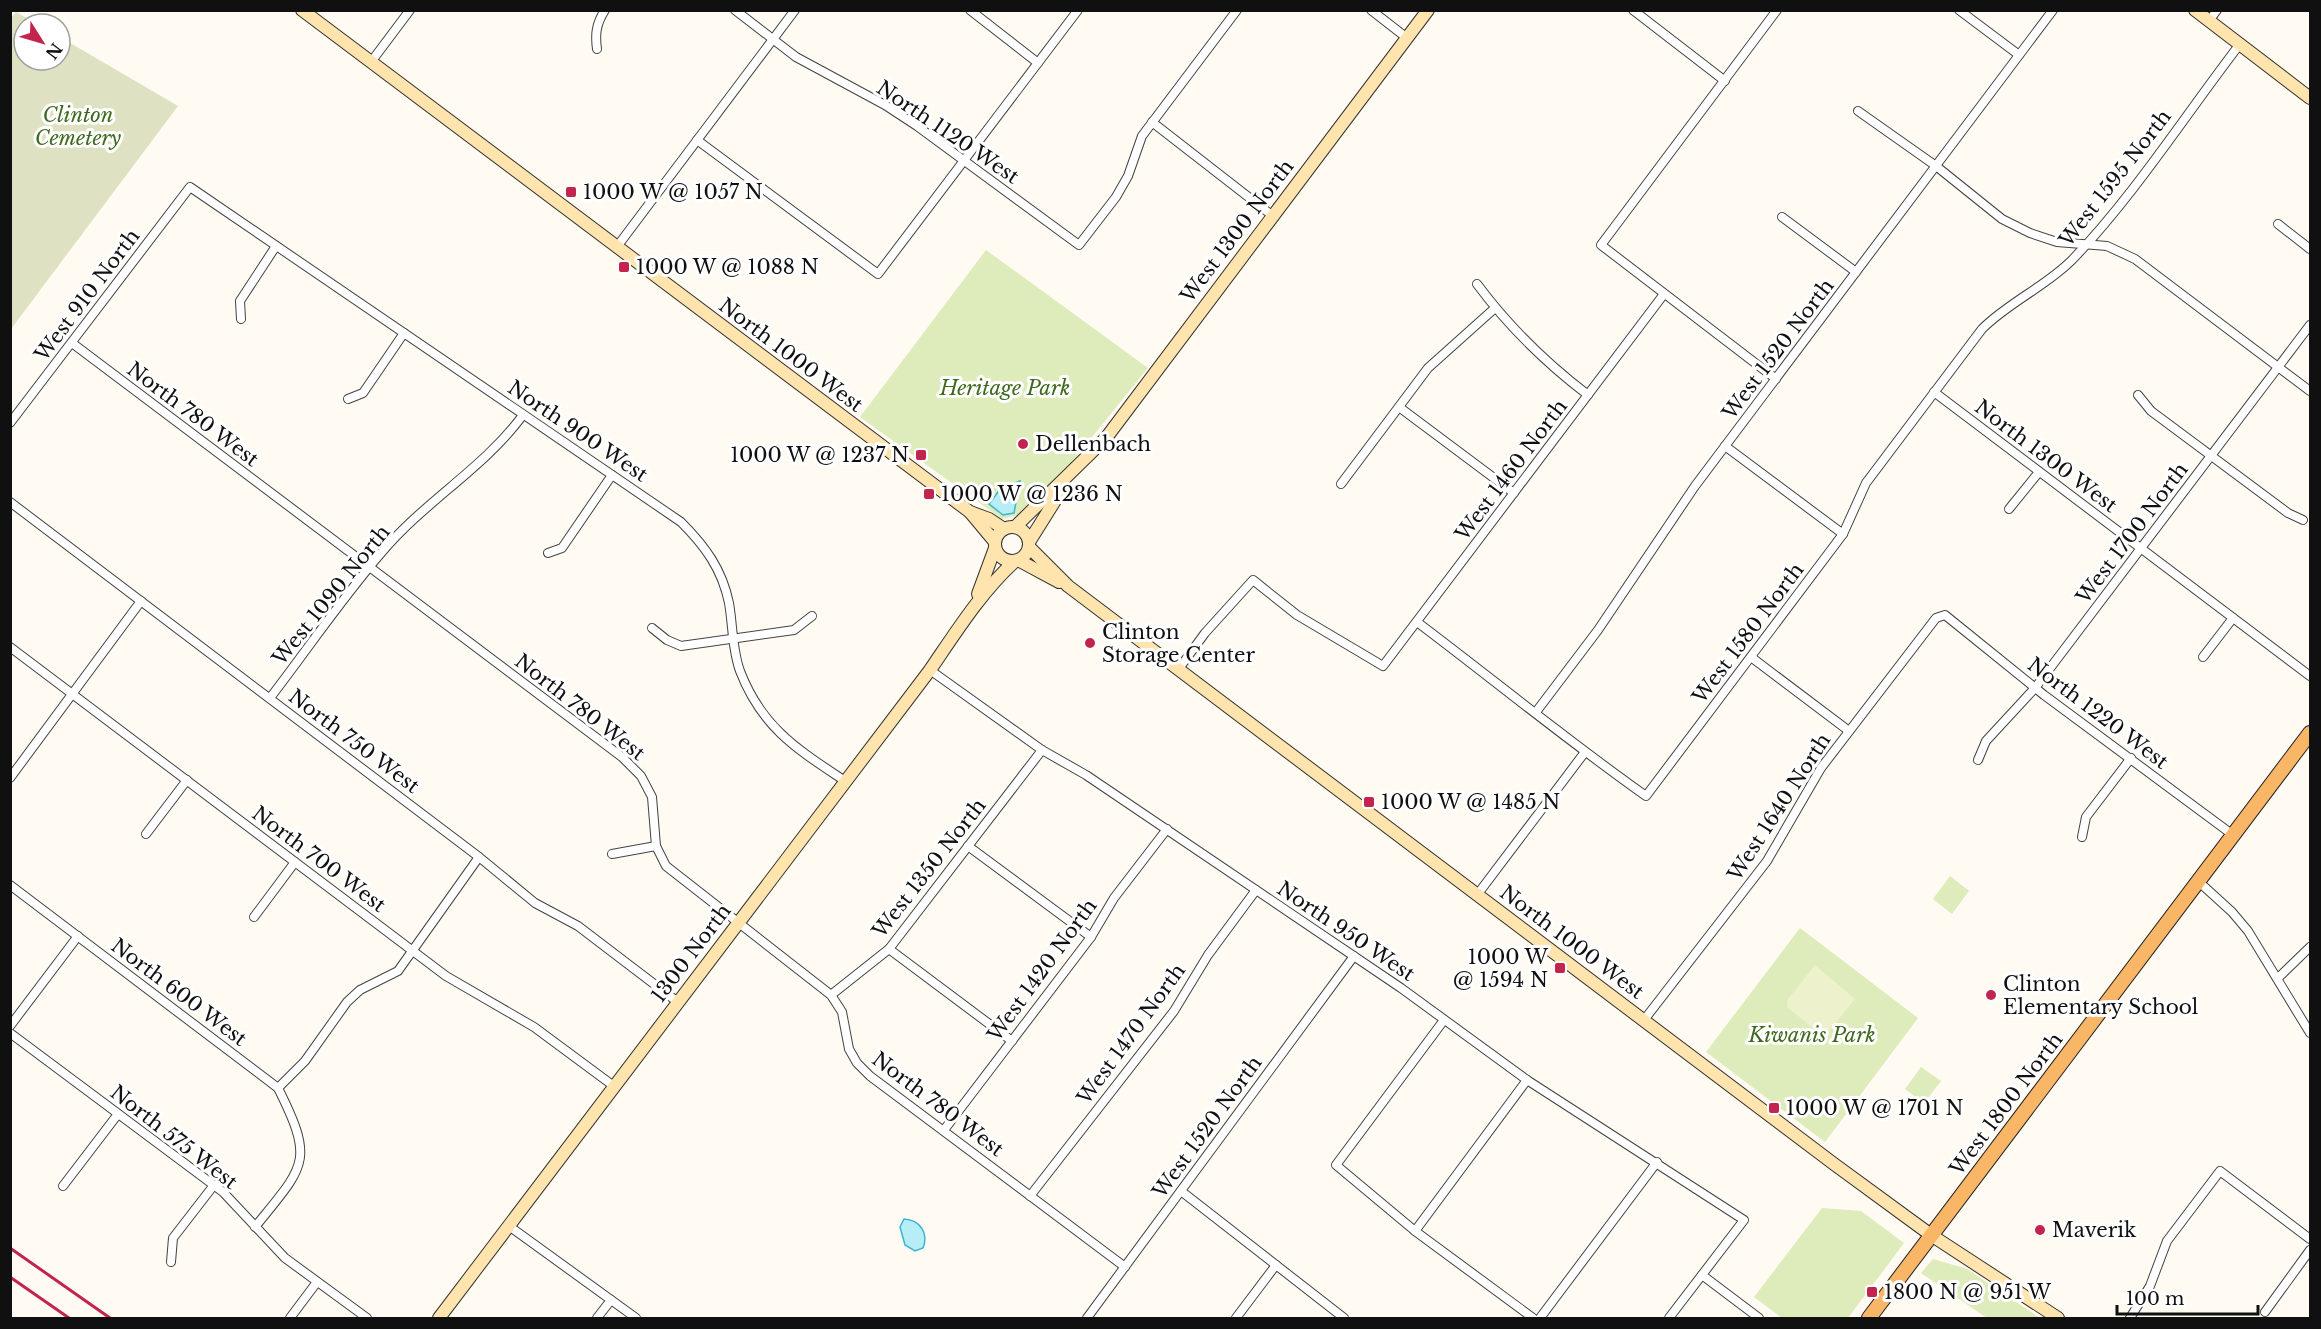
<svg xmlns="http://www.w3.org/2000/svg" width="2321" height="1329" viewBox="0 0 2321 1329" font-family="'Libre Baskerville',serif">
	<style>
		.green { fill: #deebba }
		.cemetery { fill: #dfe2c2 }
		.pitch { fill: #edf2cd }
		.water { fill: #b6edf7; stroke: #3cb5d0; stroke-width: 1.5 }
		.lines { fill: none; stroke-linecap: round; stroke-linejoin: round }
		.street-casing { stroke: #434343; stroke-width: 10 }
		.secondary-casing { stroke: #323232; stroke-width: 14 }
		.primary-casing { stroke: #212121; stroke-width: 16 }
		.street { stroke: #fff; stroke-width: 8 }
		.secondary { stroke: #ffe4ad; stroke-width: 12 }
		.primary { stroke: #fab667; stroke-width: 14 }
		.rail { stroke: #c3244e; stroke-width: 3 }
		.poi-dot { fill: #c3244e; stroke: #fff; stroke-width: 2 }
		.labels { text-anchor: middle; stroke-width: 6; stroke-linejoin: round; paint-order: stroke }
		.park-label { font-size: 20px; font-style: italic; fill: #3e691e; stroke: #fff }
		.street-label { font-size: 20px; fill: #101010; stroke: #fff }
		.poi-label { font-size: 20px; fill: #101010; stroke: #fff; text-anchor: start }
	</style>
	<rect width="100%" height="100%" fill="#fffaf2"/>
	<g class="green">
		<path d="M986 250 1148 368 1066 469 1026 513 1002 519 860 417Z"/>
		<path d="M1950 876 1969 891 1952 914 1933 899Z"/>
		<path d="M1800 928 1918 1018 1825 1142 1706 1052Z"/>
		<path d="M1921 1067 1941 1081 1924 1103 1905 1089Z"/>
		<path d="M1822 1208 1861 1211 1904 1243 1848 1318H1782L1754 1297Z"/>
		<path d="M1933 1259 1967 1269 2040 1318H1987L1921 1273Z"/>
	</g>
	<path class="cemetery" d="M16 12 37 24H24V60H60V37L178 106 11 329 10 19Z"/>
	<path class="pitch" d="M1815 965 1855 999 1824 1037 1787 1007 1788 999Z"/>
	<g class="water">
		<path d="M1020 481 1014 513 1003 515 989 504 1001 488Z"/>
		<path d="M904 1219C920 1220 929 1233 923 1248L915 1251 905 1245 900 1227Z"/>
	</g>
	<g class="lines">
		<defs>
			<g id="street">
				<path d="M735 10 796 57 885 105 917 126 1079 245 1116 197 1128 176 1142 136 1237 10"/>
				<path d="M970 10 1038 63"/>
				<path d="M1371 10 1407 38"/>
				<path d="M1633 10 1725 81"/>
				<path d="M1959 10 2019 55"/>
				<path d="M2209 21 2217 10"/>
				<path d="M597 49C595 34 596 24 605 10"/>
				<path d="M371 62 410 10"/>
				<path d="M1858 111 1936 166 2002 219 2030 233 2057 242 2107 246 2135 259 2310 391"/>
				<path d="M1152 122 1273 216"/>
				<path d="M697 140 878 274 1078 10"/>
				<path d="M1782 217 1856 272"/>
				<path d="M2278 224 2310 249"/>
				<path d="M616 248 795 10"/>
				<path d="M1477 284C1509 327 1546 363 1588 395"/>
				<path d="M241 319 240 301 276 246"/>
				<path d="M72 343 622 757 641 776 652 797 656 846 666 866 831 995 842 1012 849 1049 857 1063 870 1076 1125 1267"/>
				<path d="M1776 379 1601 245 1777 10"/>
				<path d="M1934 392 2310 676"/>
				<path d="M2138 395 2151 411 2288 513 2303 520"/>
				<path d="M348 399 363 393 404 333"/>
				<path d="M1399 407 1514 493"/>
				<path d="M10 423 190 187 681 522C705 546 722 569 729 603 733 626 732 649 740 671 762 728 797 749 845 781"/>
				<path d="M1725 446 1843 534"/>
				<path d="M1341 484 1428 368 1495 308"/>
				<path d="M10 502 479 857 535 903 578 926 679 1003"/>
				<path d="M2009 509 2039 472"/>
				<path d="M548 553 562 548 612 475"/>
				<path d="M1417 622C1494 680 1568 741 1646 796L1843 534 1866 483 1982 329C2009 302 2045 287 2072 260 2133 197 2186 114 2240 44"/>
				<path d="M652 628 667 640 681 646 794 630 812 616"/>
				<path d="M10 647 446 976 534 1027 615 1087"/>
				<path d="M1751 657 1849 731"/>
				<path d="M2203 657 2233 618"/>
				<path d="M930 670 1042 750 1086 775 1401 988 1527 1080 1744 1220 1669 1318"/>
				<path d="M1178 670 1205 633 1253 580 1297 615 1383 666 1664 294"/>
				<path d="M270 698C307 650 342 598 382 552 425 501 484 468 523 415"/>
				<path d="M1536 712 1598 630 1695 486 2053 10"/>
				<path d="M1978 760 1986 741 2035 688 2310 325"/>
				<path d="M10 778 141 601"/>
				<path d="M146 834 187 780"/>
				<path d="M2082 837 2086 817 2131 758"/>
				<path d="M968 846 1091 937"/>
				<path d="M612 854 656 846"/>
				<path d="M2198 881 2232 912 2248 931 2310 1033"/>
				<path d="M10 885 278 1088C315 1162 305 1165 255 1227"/>
				<path d="M1477 895 1585 752"/>
				<path d="M254 917 295 862"/>
				<path d="M889 949 1012 1041"/>
				<path d="M2278 978 2310 947"/>
				<path d="M831 995 889 949 1042 750"/>
				<path d="M1444 1020 1336 1165 1415 1231 1533 1318"/>
				<path d="M1644 1020 1767 861 1821 768 1936 618 1945 615 2044 695 2233 835"/>
				<path d="M10 1026 78 936"/>
				<path d="M10 1033 223 1192 285 1258 367 1318"/>
				<path d="M278 1088 305 1061 347 1002 360 990 398 971 479 857"/>
				<path d="M944 1130 1091 937 1114 898 1167 829"/>
				<path d="M63 1186 118 1114"/>
				<path d="M1181 1191 1344 1318"/>
				<path d="M1030 1196 1174 1011 1208 955 1256 890"/>
				<path d="M509 1226 636 1318"/>
				<path d="M1415 1231 1527 1080"/>
				<path d="M171 1262 173 1238 214 1185"/>
				<path d="M1702 1275 1759 1318"/>
				<path d="M2265 1312 2310 1250"/>
				<path d="M290 1318 317 1282"/>
				<path d="M597 1318 611 1300"/>
				<path d="M1087 1318 1354 956"/>
				<path d="M1236 1318 1276 1265"/>
				<path d="M1540 1318 1657 1162"/>
				<path d="M2130 1318 2150 1286 2167 1241 2220 1171 2310 1239"/>
			</g>
			<g id="secondary">
				<path d="M302 10 970 512 989 519 1004 529"/>
				<path d="M2195 10 2310 98"/>
				<path d="M970 512 995 542"/>
				<circle cx="1012" cy="544" r="17"/>
				<path d="M1015 527 1106 438 1428 10"/>
				<path d="M1029 542 1061 491"/>
				<path d="M1029 547 1068 586 1834 1164 1931 1235 2058 1318"/>
				<path d="M1018 560 1059 582"/>
				<path d="M978 594 995 548"/>
				<path d="M439 1318 930 670C956 632 981 592 1015 561"/>
			</g>
			<path id="primary" d="M1869 1318 2310 733"/>
		</defs>
		<use href="#street" class="street-casing"/>
		<use href="#secondary" class="secondary-casing"/>
		<use href="#primary" class="primary-casing"/>
		<use href="#street" class="street"/>
		<use href="#secondary" class="secondary"/>
		<use href="#primary" class="primary"/>
		<g class="rail">
			<path d="M10 1248 110 1318"/>
			<path d="M10 1277 69 1318"/>
		</g>
	</g>
	<g class="poi-dot">
		<rect x="565" y="186" width="12" height="12" rx="3"/>
		<rect x="618" y="261" width="12" height="12" rx="3"/>
		<circle cx="1023" cy="444" r="6"/>
		<rect x="915" y="449" width="12" height="12" rx="3"/>
		<rect x="923" y="488" width="12" height="12" rx="3"/>
		<circle cx="1090" cy="643" r="6"/>
		<rect x="1363" y="796" width="12" height="12" rx="3"/>
		<rect x="1554" y="962" width="12" height="12" rx="3"/>
		<circle cx="1991" cy="995" r="6"/>
		<rect x="1768" y="1102" width="12" height="12" rx="3"/>
		<circle cx="2040" cy="1230" r="6"/>
		<rect x="1866" y="1286" width="12" height="12" rx="3"/>
	</g>
	<g class="labels">
		<g class="park-label">
			<text x="78" y="122">Clinton<tspan x="78" dy="23">Cemetery</tspan></text>
			<text x="1005" y="395">Heritage Park</text>
			<text x="1812" y="1042">Kiwanis Park</text>
		</g>
		<g class="street-label">
			<text transform="translate(948 132) rotate(34)" y="7">North 1120 West</text>
			<text transform="translate(2115 178) rotate(-52)" y="7">West 1595 North</text>
			<text transform="translate(1237 231) rotate(-53)" y="7">West 1300 North</text>
			<text transform="translate(87 295) rotate(-53)" y="7">West 910 North</text>
			<text transform="translate(1778 349) rotate(-53)" y="7">West 1520 North</text>
			<text transform="translate(791 355) rotate(37)" y="7">North 1000 West</text>
			<text transform="translate(193 414) rotate(37)" y="7">North 780 West</text>
			<text transform="translate(578 431) rotate(34)" y="7">North 900 West</text>
			<text transform="translate(2046 456) rotate(37)" y="7">North 1300 West</text>
			<text transform="translate(1511 470) rotate(-53)" y="7">West 1460 North</text>
			<text transform="translate(2132 533) rotate(-53)" y="7">West 1700 North</text>
			<text transform="translate(331 595) rotate(-51)" y="7">West 1090 North</text>
			<text transform="translate(1748 633) rotate(-53)" y="7">West 1580 North</text>
			<text transform="translate(580 707) rotate(38)" y="7">North 780 West</text>
			<text transform="translate(2098 713) rotate(37)" y="7">North 1220 West</text>
			<text transform="translate(354 741) rotate(37)" y="7">North 750 West</text>
			<text transform="translate(1779 807) rotate(-57)" y="7">West 1640 North</text>
			<text transform="translate(319 859) rotate(37)" y="7">North 700 West</text>
			<text transform="translate(929 868) rotate(-52)" y="7">West 1350 North</text>
			<text transform="translate(1346 931) rotate(34)" y="7">North 950 West</text>
			<text transform="translate(1572 942) rotate(37)" y="7">North 1000 West</text>
			<text transform="translate(691 953) rotate(-53)" y="7">1300 North</text>
			<text transform="translate(1042 970) rotate(-54)" y="7">West 1420 North</text>
			<text transform="translate(179 992) rotate(37)" y="7">North 600 West</text>
			<text transform="translate(1131 1034) rotate(-54)" y="7">West 1470 North</text>
			<text transform="translate(938 1104) rotate(37)" y="7">North 780 West</text>
			<text transform="translate(2006 1104) rotate(-53)" y="7">West 1800 North</text>
			<text transform="translate(1207 1127) rotate(-54)" y="7">West 1520 North</text>
			<text transform="translate(174 1137) rotate(38)" y="7">North 575 West</text>
		</g>
		<g class="poi-label">
			<text x="583" y="199">1000 W @ 1057 N</text>
			<text x="636" y="274">1000 W @ 1088 N</text>
			<text x="1035" y="451">Dellenbach</text>
			<text x="909" y="462" text-anchor="end">1000 W @ 1237 N</text>
			<text x="941" y="501">1000 W @ 1236 N</text>
			<text x="1102" y="639">Clinton<tspan x="1102" dy="23">Storage Center</tspan></text>
			<text x="1381" y="809">1000 W @ 1485 N</text>
			<text x="1548" y="964" text-anchor="end">1000 W<tspan x="1548" dy="23">@ 1594 N</tspan></text>
			<text x="2003" y="991">Clinton<tspan x="2003" dy="23">Elementary School</tspan></text>
			<text x="1786" y="1115">1000 W @ 1701 N</text>
			<text x="2052" y="1237">Maverik</text>
			<text x="1884" y="1299">1800 N @ 951 W</text>
		</g>
	</g>
	<rect width="2321" height="1329" fill="none" stroke="#101010" stroke-width="24"/>
	<g transform="translate(42 42) rotate(127)"><circle r="28" fill="#ffffff" stroke="#9f9f9f" stroke-width="1.5"/>
	<path d="M0-4.5L10 22L0 15L-10 22Z" fill="#c3244e"/>
	<text y="-9" font-size="16" font-weight="bold" text-anchor="middle" fill="#101010">N</text>
	</g>
	<path d="M2117 1305v9h141v-9" fill="none" stroke="#101010" stroke-width="3"/>
	<text x="2126" y="1305" font-size="18" fill="#101010" stroke="#ffffff" stroke-width="4.5" paint-order="stroke">100 m</text>
</svg>
